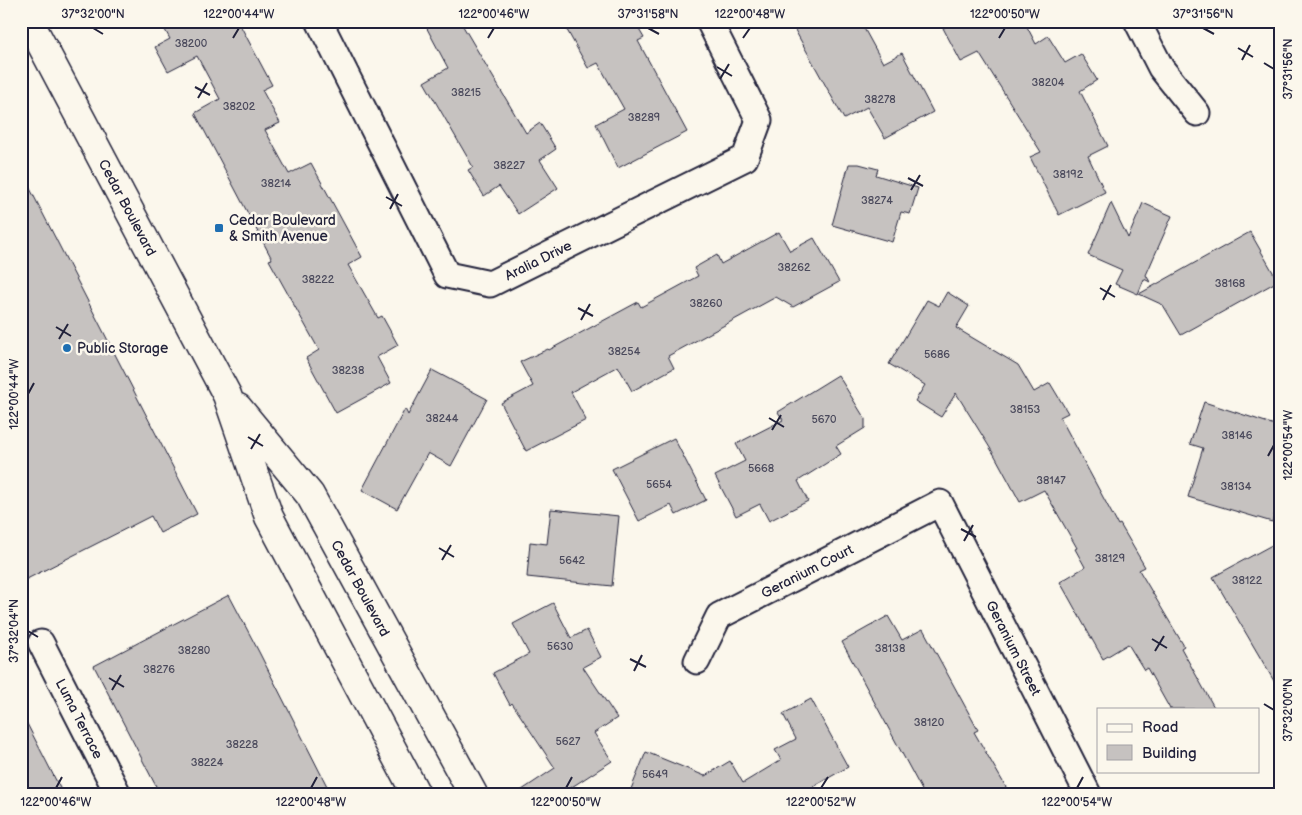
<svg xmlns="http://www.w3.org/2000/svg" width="1302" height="815" viewBox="0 0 1302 815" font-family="'Balsamiq Sans',sans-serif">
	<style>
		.building { fill: #c6c2c0; stroke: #22223b }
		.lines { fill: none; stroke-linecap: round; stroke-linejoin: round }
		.street-casing { stroke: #22223b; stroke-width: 29 }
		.secondary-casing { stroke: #22223b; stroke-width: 31 }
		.street { stroke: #fbf7ec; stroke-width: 25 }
		.secondary { stroke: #fbf7ec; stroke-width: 28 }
		.ticks { fill: none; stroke: #22223b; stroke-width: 2 }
		.poi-dot { fill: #1f6fb2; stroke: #fbf7ec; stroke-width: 2 }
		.labels { text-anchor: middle; stroke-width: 5; stroke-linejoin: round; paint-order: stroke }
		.number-label { font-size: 11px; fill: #4b4a5c }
		.street-label { font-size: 14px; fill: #22223b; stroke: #fbf7ec }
		.poi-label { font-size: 14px; fill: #22223b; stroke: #fbf7ec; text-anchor: start }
		.neatline { fill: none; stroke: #22223b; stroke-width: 2 }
		.ticks-label { font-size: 12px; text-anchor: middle; fill: #22223b }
	</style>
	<rect width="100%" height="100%" fill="#fbf7ec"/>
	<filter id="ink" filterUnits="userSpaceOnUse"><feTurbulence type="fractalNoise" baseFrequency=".02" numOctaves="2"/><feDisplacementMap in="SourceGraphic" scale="10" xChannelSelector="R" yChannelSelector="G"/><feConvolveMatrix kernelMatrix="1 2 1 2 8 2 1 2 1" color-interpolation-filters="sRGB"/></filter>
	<g filter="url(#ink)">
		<g class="building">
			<path d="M160 21H238L272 85 262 90 280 123 265 130 289 174 311 163 362 257 348 265 378 318 382 316 398 345 377 357 391 383 336 413 306 358 319 350 269 260 272 259 195 113 220 99 197 56 168 71 155 47 170 39Z"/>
			<path d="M423 21H460L526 133 540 123 556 149 540 160 558 188 518 214 499 186 484 196 468 170 473 167 424 82 448 68Z"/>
			<path d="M562 21H634L644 38 638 41 687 132 618 168 596 124 624 109 598 63 588 68Z"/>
			<path d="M790 21H860L883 63 902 53 933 112 885 138 867 107 844 119Z"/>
			<path d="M957 21H1024L1036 44 1048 36 1065 63 1081 54 1097 80 1080 91 1108 146 1088 156 1105 192 1059 215 1030 157 1041 152 979 53 961 62 943 28Z"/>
			<path d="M849 164H859L878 169 876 175 918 188 910 214 901 212 892 242 832 225Z"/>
			<path d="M21 171 197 514 160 533 151 516 21 582Z"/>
			<path d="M1111 203 1128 238 1143 203 1172 216 1146 275 1150 282 1144 279 1138 294 1115 284 1122 270 1088 255Z"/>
			<path d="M779 232 790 251 814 238 839 282 793 307 776 297 668 356 674 368 632 391 618 366 571 392 586 420 526 451 501 403 533 386 520 362 548 349 549 350 638 302 641 307 698 276 694 268 717 255 721 264Z"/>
			<path d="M1250 232 1278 281 1181 335 1163 305 1139 294Z"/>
			<path d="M947 292 969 306 956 328 1018 365 1034 392 1050 383 1068 413 1060 417 1118 525 1120 524 1145 567 1139 570 1184 646 1181 648 1215 709H1170L1147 668 1144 670 1128 644 1103 659 1060 582 1085 567 1075 549 1077 548 1044 490 1020 502 995 456 956 393 941 417 915 401 925 385 889 364 927 300 939 306Z"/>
			<path d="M432 370 487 399 451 466 428 453 397 509 362 490 405 409 408 415Z"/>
			<path d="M838 375 865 419V428L836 446 841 454 798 481 808 501 769 521 760 504 736 516 715 476 745 461 736 444 783 420 778 412Z"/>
			<path d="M1204 402 1281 427V494L1272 522 1188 497 1203 448 1190 444Z"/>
			<path d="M674 438 706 500 676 515 671 505 639 521 612 469Z"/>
			<path d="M551 509 619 516 612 586 527 577 530 542 547 544Z"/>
			<path d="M1281 540V693L1213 577Z"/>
			<path d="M229 595 259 652 331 794H160L94 666Z"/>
			<path d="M553 603 571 638 587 630 601 657 583 667 617 718 594 733 612 761 561 794H516L555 768 512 703 510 705 493 673 529 654 513 624Z"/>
			<path d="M888 616 902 640 923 629 978 730 974 732 1010 794H924L842 642Z"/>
			<path d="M811 699 848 767 800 794H629L646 752 705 776 730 761 743 783 781 760 775 750 796 739 783 714Z"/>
			<path d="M21 712 63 794H27L21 783Z"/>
		</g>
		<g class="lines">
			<defs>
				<g id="street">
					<path id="s1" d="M319 21 447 275 490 284 745 158 759 120 709 21"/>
					<path d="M1137 21 1161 68 1197 113"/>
					<path id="s2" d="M41 643 118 794"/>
					<path id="s3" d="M697 661 719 616 940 503 1088 794"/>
				</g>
				<g id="secondary">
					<path id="s4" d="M29 21 227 395 269 517 416 794"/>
					<path id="s5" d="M238 408 310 495 473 794"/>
				</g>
			</defs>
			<use href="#street" class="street-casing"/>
			<use href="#secondary" class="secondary-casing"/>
			<use href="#street" class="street"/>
			<use href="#secondary" class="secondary"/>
		</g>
	</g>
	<path class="ticks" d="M93 28 103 34M648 28 659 34M1203 28 1214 34M233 38 239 28M488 38 494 28M743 38 750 28M999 38 1005 28M1238 48 1253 57M1242 60 1250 45M1264 63 1274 69M717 67 732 76M720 79 729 64M195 87 210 95M198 98 207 83M908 178 923 186M911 190 920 175M386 197 402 206M390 209 398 194M1100 288 1115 297M1103 300 1111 285M578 308 593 316M581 320 590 304M56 327 71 336M59 339 68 324M28 394 34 383M769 418 784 427M772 430 781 415M248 437 263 446M251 449 260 434M1268 456 1274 445M961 529 976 537M964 541 973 525M439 548 454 557M442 560 451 545M28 631 38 637M1152 639 1167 648M1155 651 1164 636M630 659 646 667M634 671 642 655M109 678 124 687M112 690 121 675M1264 704 1274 710M56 788 62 777M311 788 317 777M566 788 572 777M821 788 828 777M1077 788 1083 777"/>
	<g class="poi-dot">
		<rect x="214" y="223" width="10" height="10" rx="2.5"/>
		<circle cx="67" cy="348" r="5"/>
	</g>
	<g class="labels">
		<g class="number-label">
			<text x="191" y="47">38200</text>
			<text x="1048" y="86">38204</text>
			<text x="466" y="96">38215</text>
			<text x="880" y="103">38278</text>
			<text x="239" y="110">38202</text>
			<text x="644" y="121">38289</text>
			<text x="509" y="169">38227</text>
			<text x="1068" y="178">38192</text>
			<text x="276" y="187">38214</text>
			<text x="877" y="204">38274</text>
			<text x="794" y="271">38262</text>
			<text x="318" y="283">38222</text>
			<text x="1230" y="287">38168</text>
			<text x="706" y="307">38260</text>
			<text x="624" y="355">38254</text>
			<text x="937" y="358">5686</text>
			<text x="348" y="374">38238</text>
			<text x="1025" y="413">38153</text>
			<text x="442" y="422">38244</text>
			<text x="824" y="423">5670</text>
			<text x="1237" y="439">38146</text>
			<text x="761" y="472">5668</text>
			<text x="1051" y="484">38147</text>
			<text x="659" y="488">5654</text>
			<text x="1236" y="490">38134</text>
			<text x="1110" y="562">38129</text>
			<text x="572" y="564">5642</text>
			<text x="1247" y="584">38122</text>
			<text x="560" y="650">5630</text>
			<text x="890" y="652">38138</text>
			<text x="194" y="654">38280</text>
			<text x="159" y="673">38276</text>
			<text x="929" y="726">38120</text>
			<text x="568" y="745">5627</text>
			<text x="242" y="748">38228</text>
			<text x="207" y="766">38224</text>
			<text x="655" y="778">5649</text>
		</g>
		<g class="street-label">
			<text dy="5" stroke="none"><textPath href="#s4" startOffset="211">Cedar Boulevard</textPath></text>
			<text dy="5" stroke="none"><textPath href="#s1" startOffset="382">Aralia Drive</textPath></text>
			<text dy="5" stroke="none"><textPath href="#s3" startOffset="149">Geranium Court</textPath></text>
			<text dy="5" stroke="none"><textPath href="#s5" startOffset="219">Cedar Boulevard</textPath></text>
			<text dy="5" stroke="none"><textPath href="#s3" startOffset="461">Geranium Street</textPath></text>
			<text dy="5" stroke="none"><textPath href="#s2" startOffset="85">Luma Terrace</textPath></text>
		</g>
		<g class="poi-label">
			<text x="229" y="225">Cedar Boulevard<tspan x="229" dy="16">&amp; Smith Avenue</tspan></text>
			<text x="77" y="353">Public Storage</text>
		</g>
	</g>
	<rect width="1302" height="815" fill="none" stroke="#fbf7ec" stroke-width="55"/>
	<rect x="1097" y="708" width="162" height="65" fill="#fbf7ec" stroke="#a4a2a5"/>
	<rect x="1107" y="724" width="25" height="8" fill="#fbf7ec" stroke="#a4a2a5"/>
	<text x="1142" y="732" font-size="15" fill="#22223b">Road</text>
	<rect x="1107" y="745" width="25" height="15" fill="#c6c2c0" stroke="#a4a2a5"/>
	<text x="1142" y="758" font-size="15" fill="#22223b">Building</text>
	<rect x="28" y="28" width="1246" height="760" class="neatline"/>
	<g class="ticks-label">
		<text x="93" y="18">37°32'00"N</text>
		<text x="239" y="18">122°00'44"W</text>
		<text x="494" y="18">122°00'46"W</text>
		<text x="648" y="18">37°31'58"N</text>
		<text x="750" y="18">122°00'48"W</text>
		<text x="1005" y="18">122°00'50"W</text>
		<text x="1203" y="18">37°31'56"N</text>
		<text transform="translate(1288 69) rotate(-90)" y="4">37°31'56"N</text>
		<text transform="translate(14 394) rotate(-90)" y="4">122°00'44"W</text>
		<text transform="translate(1288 445) rotate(-90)" y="4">122°00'54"W</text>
		<text transform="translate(14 631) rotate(-90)" y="4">37°32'04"N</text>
		<text transform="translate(1288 710) rotate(-90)" y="4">37°32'00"N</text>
		<text x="56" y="806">122°00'46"W</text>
		<text x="311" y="806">122°00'48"W</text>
		<text x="566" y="806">122°00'50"W</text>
		<text x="821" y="806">122°00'52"W</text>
		<text x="1077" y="806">122°00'54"W</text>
	</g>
</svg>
